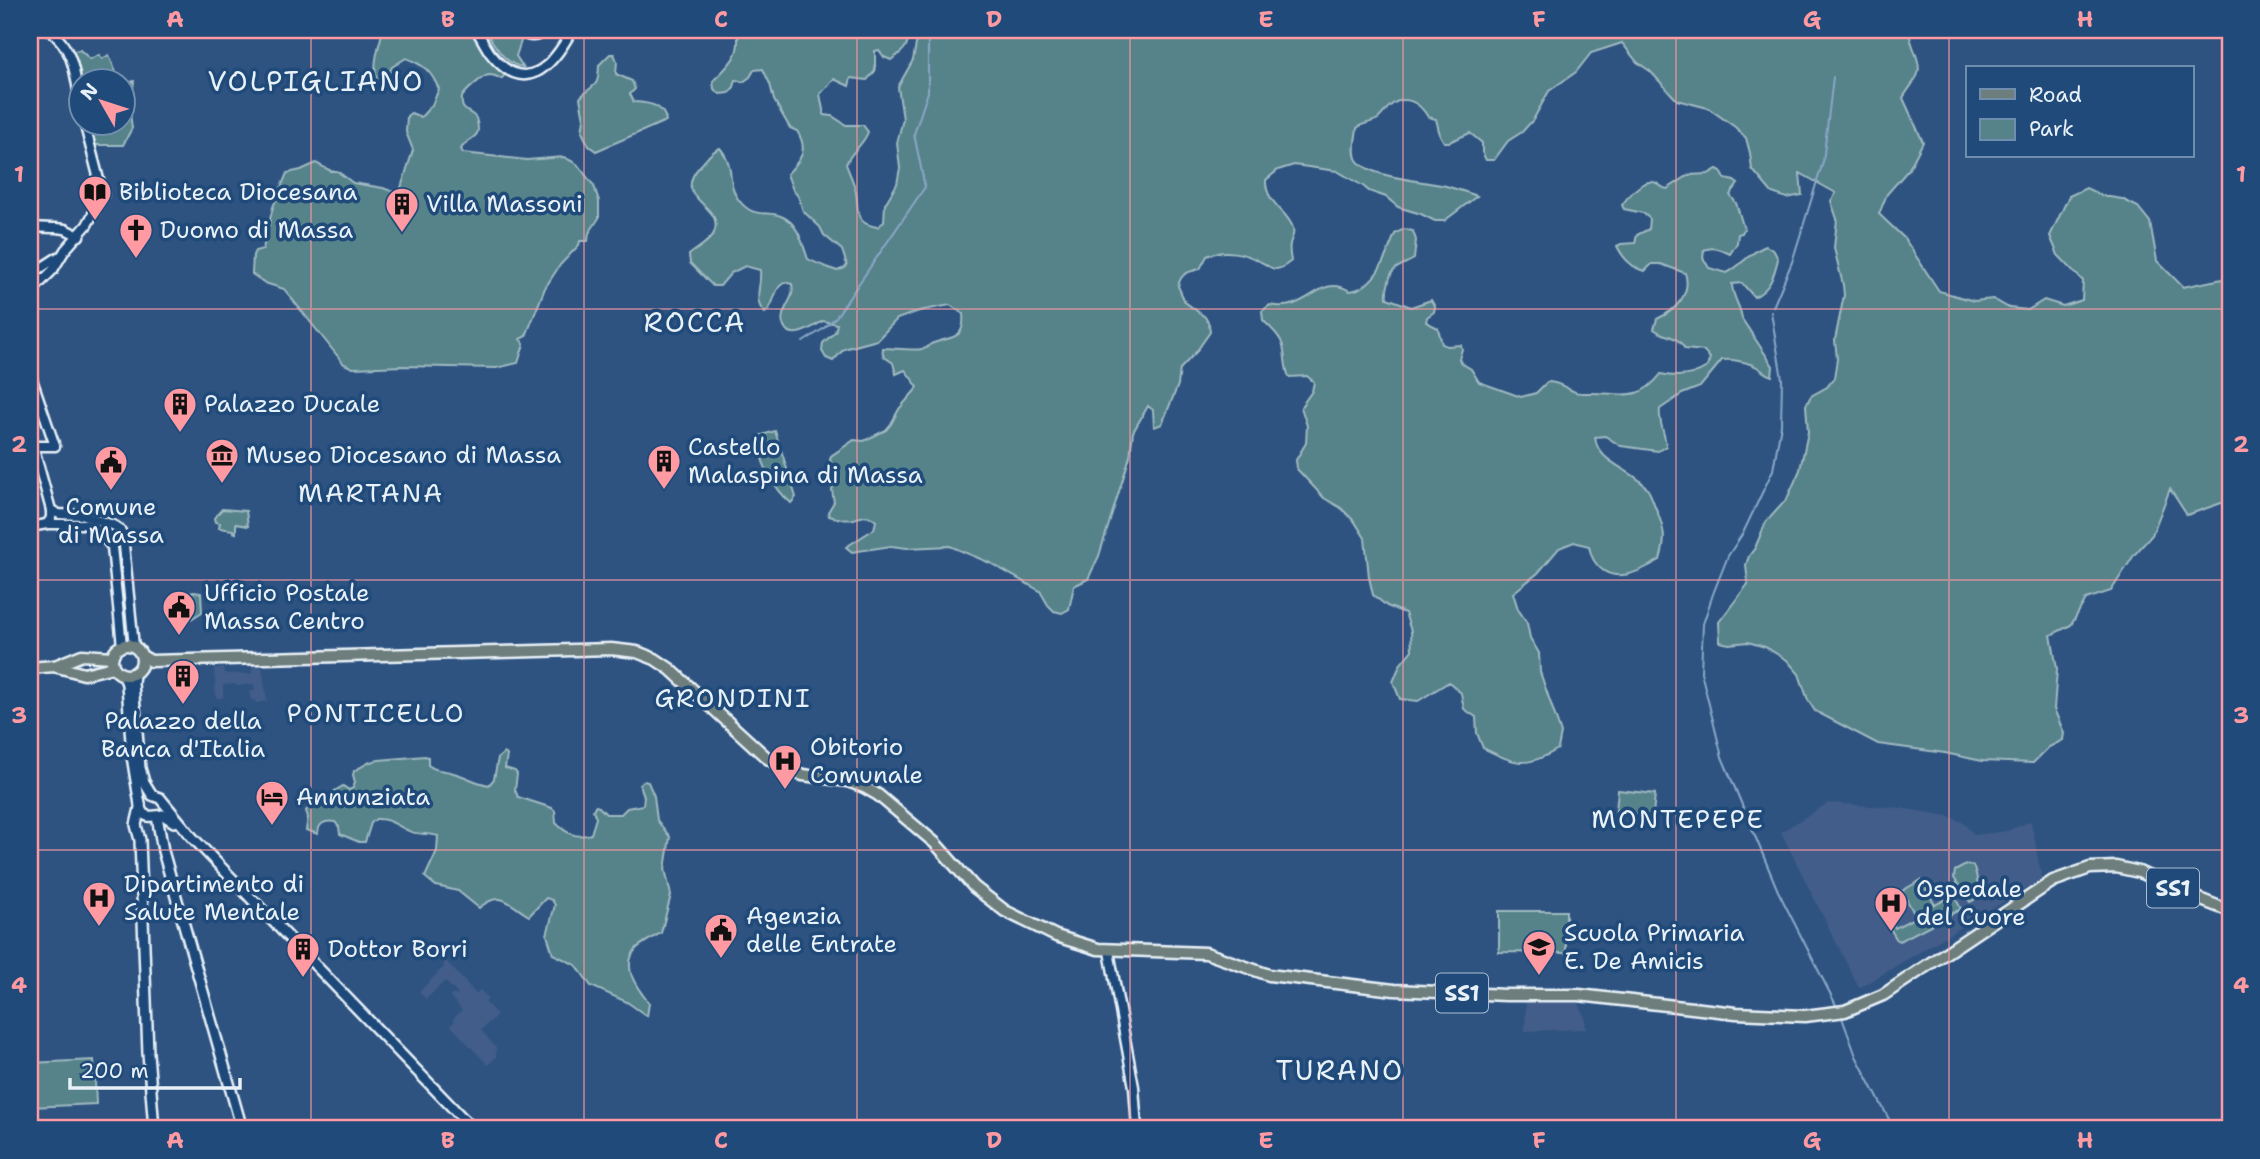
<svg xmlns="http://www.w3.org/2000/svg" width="2260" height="1159" viewBox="0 0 2260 1159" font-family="'Shantell Sans',sans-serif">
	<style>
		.built { fill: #425d89 }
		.green { fill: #56828a; stroke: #9fbac1; stroke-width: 2 }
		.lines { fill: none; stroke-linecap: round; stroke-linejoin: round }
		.stream { stroke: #89a8c7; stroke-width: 2 }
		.tertiary-casing { stroke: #e8f1f8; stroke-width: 13 }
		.secondary-casing { stroke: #e8f1f8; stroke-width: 14 }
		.primary-casing { stroke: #e8f1f8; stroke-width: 15 }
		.tertiary { stroke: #1f4a7a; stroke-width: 8 }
		.secondary { stroke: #1f4a7a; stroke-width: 9 }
		.primary { stroke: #6d7e7c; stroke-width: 10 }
		.grid { fill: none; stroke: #ff9aa2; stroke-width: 2; stroke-opacity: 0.55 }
		.labels { text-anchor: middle; stroke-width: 7; stroke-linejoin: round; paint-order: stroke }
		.shield { fill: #1f4a7a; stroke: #acbfd2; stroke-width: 2 }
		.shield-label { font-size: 23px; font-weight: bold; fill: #e8f1f8 }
		.poi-label { font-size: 24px; fill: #e8f1f8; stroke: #1f4a7a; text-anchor: start }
		.neighbourhood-label { font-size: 26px; letter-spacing: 2px; fill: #e8f1f8; stroke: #1f4a7a }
		.quarter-label { font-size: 28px; letter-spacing: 2px; fill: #e8f1f8; stroke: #1f4a7a }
		.neatline { fill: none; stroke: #ff9aa2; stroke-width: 2.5 }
		.grid-label { font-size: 23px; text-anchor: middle; font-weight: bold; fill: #ff9aa2 }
	</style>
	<rect width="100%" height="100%" fill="#2f5381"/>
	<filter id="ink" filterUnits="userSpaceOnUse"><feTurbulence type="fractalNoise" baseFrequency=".0143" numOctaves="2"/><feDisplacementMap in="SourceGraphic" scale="14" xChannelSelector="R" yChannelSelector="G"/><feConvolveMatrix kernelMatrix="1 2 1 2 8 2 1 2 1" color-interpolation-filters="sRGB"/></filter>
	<g filter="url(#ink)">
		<g class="built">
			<path d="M252 667H262L267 701 256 703 255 700H251L250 691H255L254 684 237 686 235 684 223 685V698H216L214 668H224L225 674H252Z"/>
			<path d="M1828 803 1900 808 1948 816 1962 822 1975 835 2007 831 2031 821 2042 879 1859 988 1781 832Z"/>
			<path d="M446 961 476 994 480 990 488 998 485 1002 497 1015 481 1030 496 1048V1057L488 1065 450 1025 454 1022 453 1019 462 1010 450 997 453 994 456 996 458 994 445 981 426 999 419 992 444 967 443 965Z"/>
			<path d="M1526 999H1577L1585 1018 1586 1029 1525 1031Z"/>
		</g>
		<g class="green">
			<path d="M383 30H471L487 55 503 72 504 76 501 79C498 77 492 75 489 75 482 76 466 91 462 97 460 113 469 109 476 118 483 141 470 134 461 149L463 153 527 160 564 157 577 164 594 186 599 201V218L589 233 588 241H580L579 245 560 265 545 288 526 336 520 339 524 344 518 363 496 368 402 366 353 368 344 364 284 289 265 283 252 274 253 255 255 251 263 249 273 207 287 173 301 170 316 163 331 171H337L353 183 383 188 399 194 413 150 406 132 407 116 411 113 421 117 432 105 439 89C431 71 424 65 406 58L392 67 383 84 377 82C372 64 379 46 383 30Z"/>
			<path d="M485 30H516L521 41 516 56 523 67C505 65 494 44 485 30Z"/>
			<path d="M737 30H904L907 33C911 46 901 53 891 60L884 57 879 50 875 51V71L867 80 851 78 849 86 834 79 820 94 824 115 832 116 846 125H863L868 132C863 146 851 151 846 164 849 173 854 182 856 192 859 210 853 223 877 227L884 222 885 204 897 184 900 168 897 143 903 119 898 87 913 60 917 39 916 30H1909C1909 44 1922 60 1918 74 1915 82 1907 90 1903 98L1923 142 1909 169 1887 194 1879 214 1904 238 1939 291 1974 301 1993 299 2009 308 2028 310 2044 300 2063 306 2082 300 2083 281 2058 255 2050 236 2069 196 2086 188 2103 196 2122 199 2138 207 2150 222 2157 261 2183 287 2222 279 2230 283V500L2187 515 2170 489 2152 535 2134 555 2111 591 2086 599 2071 625 2051 635 2057 669 2054 709 2064 733 2063 740 2049 747 2033 763 1982 761 1945 753 1878 744 1815 711 1808 700 1799 674 1787 660 1765 647 1748 642 1729 644 1720 642 1719 622 1748 584 1746 565 1749 556 1755 548 1766 522 1787 499 1800 470 1808 432 1806 405 1811 396 1827 387 1834 378 1837 359 1835 340 1844 295 1843 285 1834 248 1837 219 1831 201 1836 193 1800 173 1802 195 1787 198 1772 193 1752 169 1750 153 1746 138 1735 127 1708 108 1677 100 1650 71 1637 62 1622 43 1591 53 1576 72 1549 91 1533 120 1522 132 1508 141 1494 160H1486L1482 152V143L1470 133 1449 142H1444L1440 135 1436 119 1428 117C1420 103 1405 93 1390 106 1386 109 1383 115 1378 119 1372 123 1364 122 1357 128 1356 137 1352 152 1357 160 1369 178 1426 181 1446 186 1456 189 1467 192 1477 196L1444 221H1435L1421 214 1398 207 1386 197 1369 191 1363 186 1337 171 1294 165 1278 170 1266 180C1265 203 1288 211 1293 228 1295 236 1291 238 1290 244 1289 249 1290 256 1291 261 1286 265 1282 269 1276 269 1270 269 1266 264 1261 262 1245 253 1224 248 1207 256L1200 269C1187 272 1181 273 1178 286L1185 302 1205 317 1209 324 1210 332 1196 352 1180 369 1178 385 1162 424 1154 427 1153 410 1148 406 1133 432 1130 456 1099 556 1088 579 1074 586 1069 609 1062 613 1054 611 1048 605 1040 591 990 563 950 546 907 548 891 546 852 552 846 547 874 529 876 521C867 513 864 516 854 519 847 521 836 518 829 516L828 512 834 502 832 490 835 479 830 459 831 456 854 440 864 441 886 430 891 424 899 409 918 387 905 370 896 374 893 363C887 358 881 358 883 348 895 348 909 351 922 349 930 348 924 348 931 344 948 336 966 342 963 314L950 305 919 311 897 319 877 340 844 349 833 361 826 358 822 351 823 343 835 332 837 324 823 321C813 327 791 342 784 326 782 323 782 319 783 315 786 303 795 298 792 284L785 282C772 289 776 305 765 313 752 301 762 286 760 270L745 266 731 273 720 286H713L690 263 689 255C696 249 710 242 714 233 726 203 669 201 700 166 707 159 711 151 720 148 736 167 726 181 738 199 754 221 768 209 783 217 799 224 803 246 808 259 815 263 829 268 837 271L845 268 847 265 842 250 824 235 820 227 803 211 798 196 793 190 787 174C801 160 809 150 797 131L790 128 774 100 770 84 763 69 754 70 750 77 743 82 736 80 734 87 729 93 720 94 714 89 713 81C730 64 742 55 737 30Z"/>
			<path d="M80 50 90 59 99 55 102 59 109 55 119 80H80V88L72 51Z"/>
			<path d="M610 54H614L617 61 616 74 632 81 635 89 630 94 634 102C648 103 664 104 666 121L596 151 589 146 582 132 584 119 580 98C594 81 598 92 599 65Z"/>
			<path d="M134 81 130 113 132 128 123 145H92L88 123 122 122 123 84Z"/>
			<path d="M1717 169 1721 171 1725 179 1734 181 1738 184 1730 195 1736 203 1744 229 1742 233 1738 234 1737 243 1730 254C1722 250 1714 246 1704 250L1703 258 1709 268 1727 273C1742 265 1751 251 1766 246L1774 251 1778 259C1774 275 1771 289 1754 297L1742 283 1732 284C1732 297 1741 306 1742 319L1773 366 1772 376C1765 374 1763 371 1757 367 1748 362 1732 359 1722 360L1700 387 1682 394 1660 409C1658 422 1665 432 1666 446L1658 451 1621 446 1605 436 1595 437C1597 464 1635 469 1648 490 1652 496 1654 505 1657 511 1665 531 1666 539 1660 560 1641 571 1612 587 1595 562 1592 558 1590 551 1589 546L1574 542 1559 548 1538 573 1513 593 1518 609 1527 623 1530 638 1539 653 1540 672 1561 733 1558 749C1525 769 1516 764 1483 748L1477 733 1476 717 1464 709 1461 693 1449 682 1418 701 1400 699 1393 682 1400 665 1412 650 1411 631 1405 613 1387 606 1373 595 1369 577 1365 538 1355 522 1341 508 1324 498 1297 469 1296 460 1306 443 1307 426 1301 407 1312 391 1314 382 1307 376 1289 377C1284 366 1286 354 1282 343 1278 333 1269 327 1263 320L1262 311 1270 305C1308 314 1319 272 1350 291 1376 288 1386 256 1395 234L1404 229 1413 231 1416 240 1414 259C1402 266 1392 266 1389 281 1387 288 1386 291 1387 298L1411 307 1431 300 1435 307 1434 312 1427 317 1426 322 1438 328 1442 344 1447 346 1461 345 1462 349 1459 359 1461 363 1471 369 1479 382 1521 397 1536 393 1547 382C1559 382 1563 387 1573 391 1578 394 1583 393 1589 393 1620 392 1638 404 1661 374 1677 378 1693 376 1707 367L1710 358 1704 351 1685 349C1677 334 1665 338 1654 329L1657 319C1675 311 1692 294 1685 273L1661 264H1652L1645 271C1632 268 1623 258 1617 246L1621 244 1635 243 1637 235 1649 229 1650 219 1643 213 1624 209 1622 205C1627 197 1642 180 1653 182 1658 182 1661 188 1667 189L1689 175 1708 174Z"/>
			<path d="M775 431 796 497 791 503C775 490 756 457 759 436Z"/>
			<path d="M222 509 246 511 248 526 236 524V533L233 532V530L219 528 220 523 215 522 214 518Z"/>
			<path d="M194 592 201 593 202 612 191 619 183 618 174 611 176 604 174 598 176 596Z"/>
			<path d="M504 753 507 755 505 768 515 771 517 774 515 790 518 797 552 808 555 811 556 823C566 833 576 839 591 834L596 818 593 810 595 806 599 807 606 814H621L627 808 643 805 644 797 640 784 644 781 648 782 654 796 657 820 670 837 665 869 671 895 661 933C654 937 644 942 637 948 620 966 637 988 649 1003L647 1016 627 1002 591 986 576 965 553 954 547 935 555 905 552 900 546 898 529 916C508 904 502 889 479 908L458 891 436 886 425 877 437 851 438 836C429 833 416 835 409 831 397 826 390 818 376 819L371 823 365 842H359L340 834 339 827 335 822C324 820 318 824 318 834L306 830 308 817 306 811 310 806 343 786 349 790 353 788 355 782 353 775 354 771 370 762 379 760 425 756 428 757V765C435 771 442 770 450 772 464 775 475 783 489 785L494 779 498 758Z"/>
			<path d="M1618 790 1655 794 1653 815 1616 811Z"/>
			<path d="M1966 865 1973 866C1978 876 1979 890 1974 900L1970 902 1954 878 1955 871Z"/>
			<path d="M1921 880 1935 905 1954 895 1961 909 1900 941 1897 940 1876 905 1880 902 1895 928 1916 917 1902 891Z"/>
			<path d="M1499 911H1566V953L1499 952Z"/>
			<path d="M94 1060 96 1104 30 1107V1063Z"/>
		</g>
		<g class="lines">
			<g class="stream">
				<path d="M1773 307 1792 262 1823 162 1833 77"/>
				<path d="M1771 312 1782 379 1781 425 1773 470 1743 533 1728 556 1713 594 1703 624 1701 672 1722 757 1778 891 1837 1007"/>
				<path d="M803 342 823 329 836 317 925 187 914 134 928 92V30"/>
				<path d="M1841 1015 1856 1056 1893 1127"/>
			</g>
			<defs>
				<g id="tertiary">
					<path d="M49 30C74 48 75 75 80 103"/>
					<path d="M476 30C481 37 485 46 490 53 525 98 553 66 572 30"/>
					<path d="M519 30C527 37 537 39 545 30"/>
					<path d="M30 227 53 228"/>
					<path d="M56 228 65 229 79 236"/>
					<path d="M30 275 58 257"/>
					<path d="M30 293 53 270 65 250 87 225 103 195 84 122"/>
					<path d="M30 373 55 446H30"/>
					<path d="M30 434 51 510V518L47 524"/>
					<path d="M51 510 59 514 80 515"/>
					<path d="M86 516C98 523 117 521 123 535L134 647"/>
					<path d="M30 527 47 524H84L98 530 112 547 122 646"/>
					<path d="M1109 951 1134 1087 1137 1129"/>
				</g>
				<g id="secondary">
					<path d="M134 674 133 683 140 768 144 782 152 795 160 798 192 837 473 1129"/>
					<path d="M124 676 127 684 132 756 140 805"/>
					<path d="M140 804C140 819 152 817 163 815L174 822"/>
					<path d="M140 808 136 825 140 840 148 1053 154 1129"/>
					<path d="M157 816 163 851 242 1129"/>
				</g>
				<g id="primary">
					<circle cx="127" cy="660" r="15"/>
					<path d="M142 656 151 661 611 649 637 652 655 659 670 669 766 757 784 769 803 775 847 781 864 787 878 795 935 843 974 887 1005 911 1056 936 1098 949 1206 953 1269 975 1394 990 1506 995H1579L1736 1013 1805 1016 1845 1011 1883 995 2053 881 2090 868 2116 867 2139 872 2186 894 2230 911"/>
					<path d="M55 666 82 655 112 657"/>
					<path d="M30 668 54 666 84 674 113 667"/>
				</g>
			</defs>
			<use href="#tertiary" class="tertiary-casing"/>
			<use href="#secondary" class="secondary-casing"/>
			<use href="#primary" class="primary-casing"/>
			<use href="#tertiary" class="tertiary"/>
			<use href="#secondary" class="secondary"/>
			<use href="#primary" class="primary"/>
		</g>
	</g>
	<path class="grid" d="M311 30V1129M584 30V1129M857 30V1129M1130 30V1129M1403 30V1129M1676 30V1129M1949 30V1129M30 309H2230M30 580H2230M30 850H2230"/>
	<defs>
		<symbol id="library-pin" viewBox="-11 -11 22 30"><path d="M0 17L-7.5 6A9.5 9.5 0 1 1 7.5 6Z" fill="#ff9aa2" stroke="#1f4a7a"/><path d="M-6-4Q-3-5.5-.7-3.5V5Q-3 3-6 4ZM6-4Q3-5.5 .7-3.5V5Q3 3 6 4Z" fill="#111"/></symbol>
		<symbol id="building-pin" viewBox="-11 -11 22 30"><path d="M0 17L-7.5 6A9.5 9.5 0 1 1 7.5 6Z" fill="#ff9aa2" stroke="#1f4a7a"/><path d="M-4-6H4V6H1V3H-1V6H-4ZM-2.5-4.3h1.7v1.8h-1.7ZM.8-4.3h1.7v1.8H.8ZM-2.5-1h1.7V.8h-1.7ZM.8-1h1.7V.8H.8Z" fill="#111"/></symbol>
		<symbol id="church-pin" viewBox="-11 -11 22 30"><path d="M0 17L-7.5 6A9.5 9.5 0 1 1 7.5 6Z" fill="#ff9aa2" stroke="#1f4a7a"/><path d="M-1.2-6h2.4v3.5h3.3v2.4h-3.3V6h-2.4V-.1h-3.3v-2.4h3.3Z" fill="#111"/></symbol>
		<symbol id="museum-pin" viewBox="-11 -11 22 30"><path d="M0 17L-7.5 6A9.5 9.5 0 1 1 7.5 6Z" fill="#ff9aa2" stroke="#1f4a7a"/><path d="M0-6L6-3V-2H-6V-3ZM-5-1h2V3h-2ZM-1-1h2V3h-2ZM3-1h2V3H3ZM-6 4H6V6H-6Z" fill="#111"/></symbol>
		<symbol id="civic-pin" viewBox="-11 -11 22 30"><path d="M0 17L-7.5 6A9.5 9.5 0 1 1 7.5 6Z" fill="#ff9aa2" stroke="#1f4a7a"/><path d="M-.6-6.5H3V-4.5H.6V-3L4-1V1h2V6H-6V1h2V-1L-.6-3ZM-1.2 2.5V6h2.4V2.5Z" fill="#111"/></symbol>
		<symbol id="hospital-pin" viewBox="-11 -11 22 30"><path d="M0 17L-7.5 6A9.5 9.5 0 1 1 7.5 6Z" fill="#ff9aa2" stroke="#1f4a7a"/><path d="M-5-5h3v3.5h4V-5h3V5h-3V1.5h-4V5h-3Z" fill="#111"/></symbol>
		<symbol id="hotel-pin" viewBox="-11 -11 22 30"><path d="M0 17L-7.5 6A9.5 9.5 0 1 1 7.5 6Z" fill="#ff9aa2" stroke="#1f4a7a"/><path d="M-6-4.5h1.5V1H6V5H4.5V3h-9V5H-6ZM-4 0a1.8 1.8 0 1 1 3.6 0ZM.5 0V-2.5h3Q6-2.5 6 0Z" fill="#111"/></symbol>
		<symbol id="school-pin" viewBox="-11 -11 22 30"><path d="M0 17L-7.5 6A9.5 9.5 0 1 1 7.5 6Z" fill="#ff9aa2" stroke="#1f4a7a"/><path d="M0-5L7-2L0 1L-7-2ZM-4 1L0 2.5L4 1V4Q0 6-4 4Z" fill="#111"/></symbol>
	</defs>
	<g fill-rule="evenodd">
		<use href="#library-pin" x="76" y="173" width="38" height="52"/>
		<use href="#building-pin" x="383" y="185" width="38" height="52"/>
		<use href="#church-pin" x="117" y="211" width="38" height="52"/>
		<use href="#building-pin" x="161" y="385" width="38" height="52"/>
		<use href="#museum-pin" x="203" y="436" width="38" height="52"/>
		<use href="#building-pin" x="645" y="442" width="38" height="52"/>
		<use href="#civic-pin" x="92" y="443" width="38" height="52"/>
		<use href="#civic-pin" x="160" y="588" width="38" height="52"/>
		<use href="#building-pin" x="164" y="657" width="38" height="52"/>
		<use href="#hospital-pin" x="766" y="742" width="38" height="52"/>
		<use href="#hotel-pin" x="253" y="778" width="38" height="52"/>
		<use href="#hospital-pin" x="80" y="879" width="38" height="52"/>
		<use href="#hospital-pin" x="1872" y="884" width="38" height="52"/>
		<use href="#civic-pin" x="702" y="911" width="38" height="52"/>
		<use href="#school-pin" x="1520" y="928" width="38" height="52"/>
		<use href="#building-pin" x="284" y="930" width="38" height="52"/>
	</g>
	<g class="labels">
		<g class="shield">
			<rect x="2147" y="868.5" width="52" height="39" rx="5"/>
			<rect x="1436" y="973.5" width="52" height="39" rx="5"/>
		</g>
		<g class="shield-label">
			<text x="2173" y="896">SS1</text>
			<text x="1462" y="1001">SS1</text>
		</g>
		<g class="poi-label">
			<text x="119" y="200">Biblioteca Diocesana</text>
			<text x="426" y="212">Villa Massoni</text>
			<text x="160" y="238">Duomo di Massa</text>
			<text x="204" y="412">Palazzo Ducale</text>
			<text x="688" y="455">Castello<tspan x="688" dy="28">Malaspina di Massa</tspan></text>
			<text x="246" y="463">Museo Diocesano di Massa</text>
			<text x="111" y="515" text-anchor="middle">Comune<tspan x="111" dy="28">di Massa</tspan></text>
			<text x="204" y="601">Ufficio Postale<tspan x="204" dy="28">Massa Centro</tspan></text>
			<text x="183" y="729" text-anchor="middle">Palazzo della<tspan x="183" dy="28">Banca d'Italia</tspan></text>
			<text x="810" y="755">Obitorio<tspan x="810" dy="28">Comunale</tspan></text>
			<text x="296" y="805">Annunziata</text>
			<text x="124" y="892">Dipartimento di<tspan x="124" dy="28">Salute Mentale</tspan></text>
			<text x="1916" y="897">Ospedale<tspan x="1916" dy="28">del Cuore</tspan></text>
			<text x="746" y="924">Agenzia<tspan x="746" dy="28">delle Entrate</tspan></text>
			<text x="1564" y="941">Scuola Primaria<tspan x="1564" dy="28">E. De Amicis</tspan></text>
			<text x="328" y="957">Dottor Borri</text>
		</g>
		<g class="neighbourhood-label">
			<text x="371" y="502">MARTANA</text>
			<text x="733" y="707">GRONDINI</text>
			<text x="376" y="722">PONTICELLO</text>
			<text x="1678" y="828">MONTEPEPE</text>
		</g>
		<g class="quarter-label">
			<text x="316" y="91">VOLPIGLIANO</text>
			<text x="695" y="332">ROCCA</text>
			<text x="1340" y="1080">TURANO</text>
		</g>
	</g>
	<rect width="2260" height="1159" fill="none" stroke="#1f4a7a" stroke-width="77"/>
	<rect x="1966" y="66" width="228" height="91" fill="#1f4a7a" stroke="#6f8dac" stroke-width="2"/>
	<rect x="1980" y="89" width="35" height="10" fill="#6d7e7c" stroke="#6f8dac" stroke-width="2"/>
	<text x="2029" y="102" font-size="21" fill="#e8f1f8">Road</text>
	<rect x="1980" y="119" width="35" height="21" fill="#56828a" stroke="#6f8dac" stroke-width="2"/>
	<text x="2029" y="136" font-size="21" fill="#e8f1f8">Park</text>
	<g transform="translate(102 102) rotate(309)"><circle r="33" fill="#1f4a7a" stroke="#6f8dac" stroke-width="2"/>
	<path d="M0-5L12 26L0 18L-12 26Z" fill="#ff9aa2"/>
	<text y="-10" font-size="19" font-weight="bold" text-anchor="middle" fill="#e8f1f8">N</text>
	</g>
	<path d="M70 1078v10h170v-10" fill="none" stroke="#e8f1f8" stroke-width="3.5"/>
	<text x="80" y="1078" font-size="21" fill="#e8f1f8" stroke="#1f4a7a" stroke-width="5" paint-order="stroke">200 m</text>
	<rect x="38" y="38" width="2184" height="1082" class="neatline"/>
	<g class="grid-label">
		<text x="175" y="27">A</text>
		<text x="448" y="27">B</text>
		<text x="721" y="27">C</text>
		<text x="994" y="27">D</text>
		<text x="1266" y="27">E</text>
		<text x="1539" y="27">F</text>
		<text x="1812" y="27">G</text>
		<text x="2085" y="27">H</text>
		<text x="19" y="182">1</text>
		<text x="2241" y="182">1</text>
		<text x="19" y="452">2</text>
		<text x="2241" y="452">2</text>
		<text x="19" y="723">3</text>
		<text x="2241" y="723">3</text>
		<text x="19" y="993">4</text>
		<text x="2241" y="993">4</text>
		<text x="175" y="1148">A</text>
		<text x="448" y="1148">B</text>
		<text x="721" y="1148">C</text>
		<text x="994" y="1148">D</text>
		<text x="1266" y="1148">E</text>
		<text x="1539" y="1148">F</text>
		<text x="1812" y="1148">G</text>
		<text x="2085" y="1148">H</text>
	</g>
</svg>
